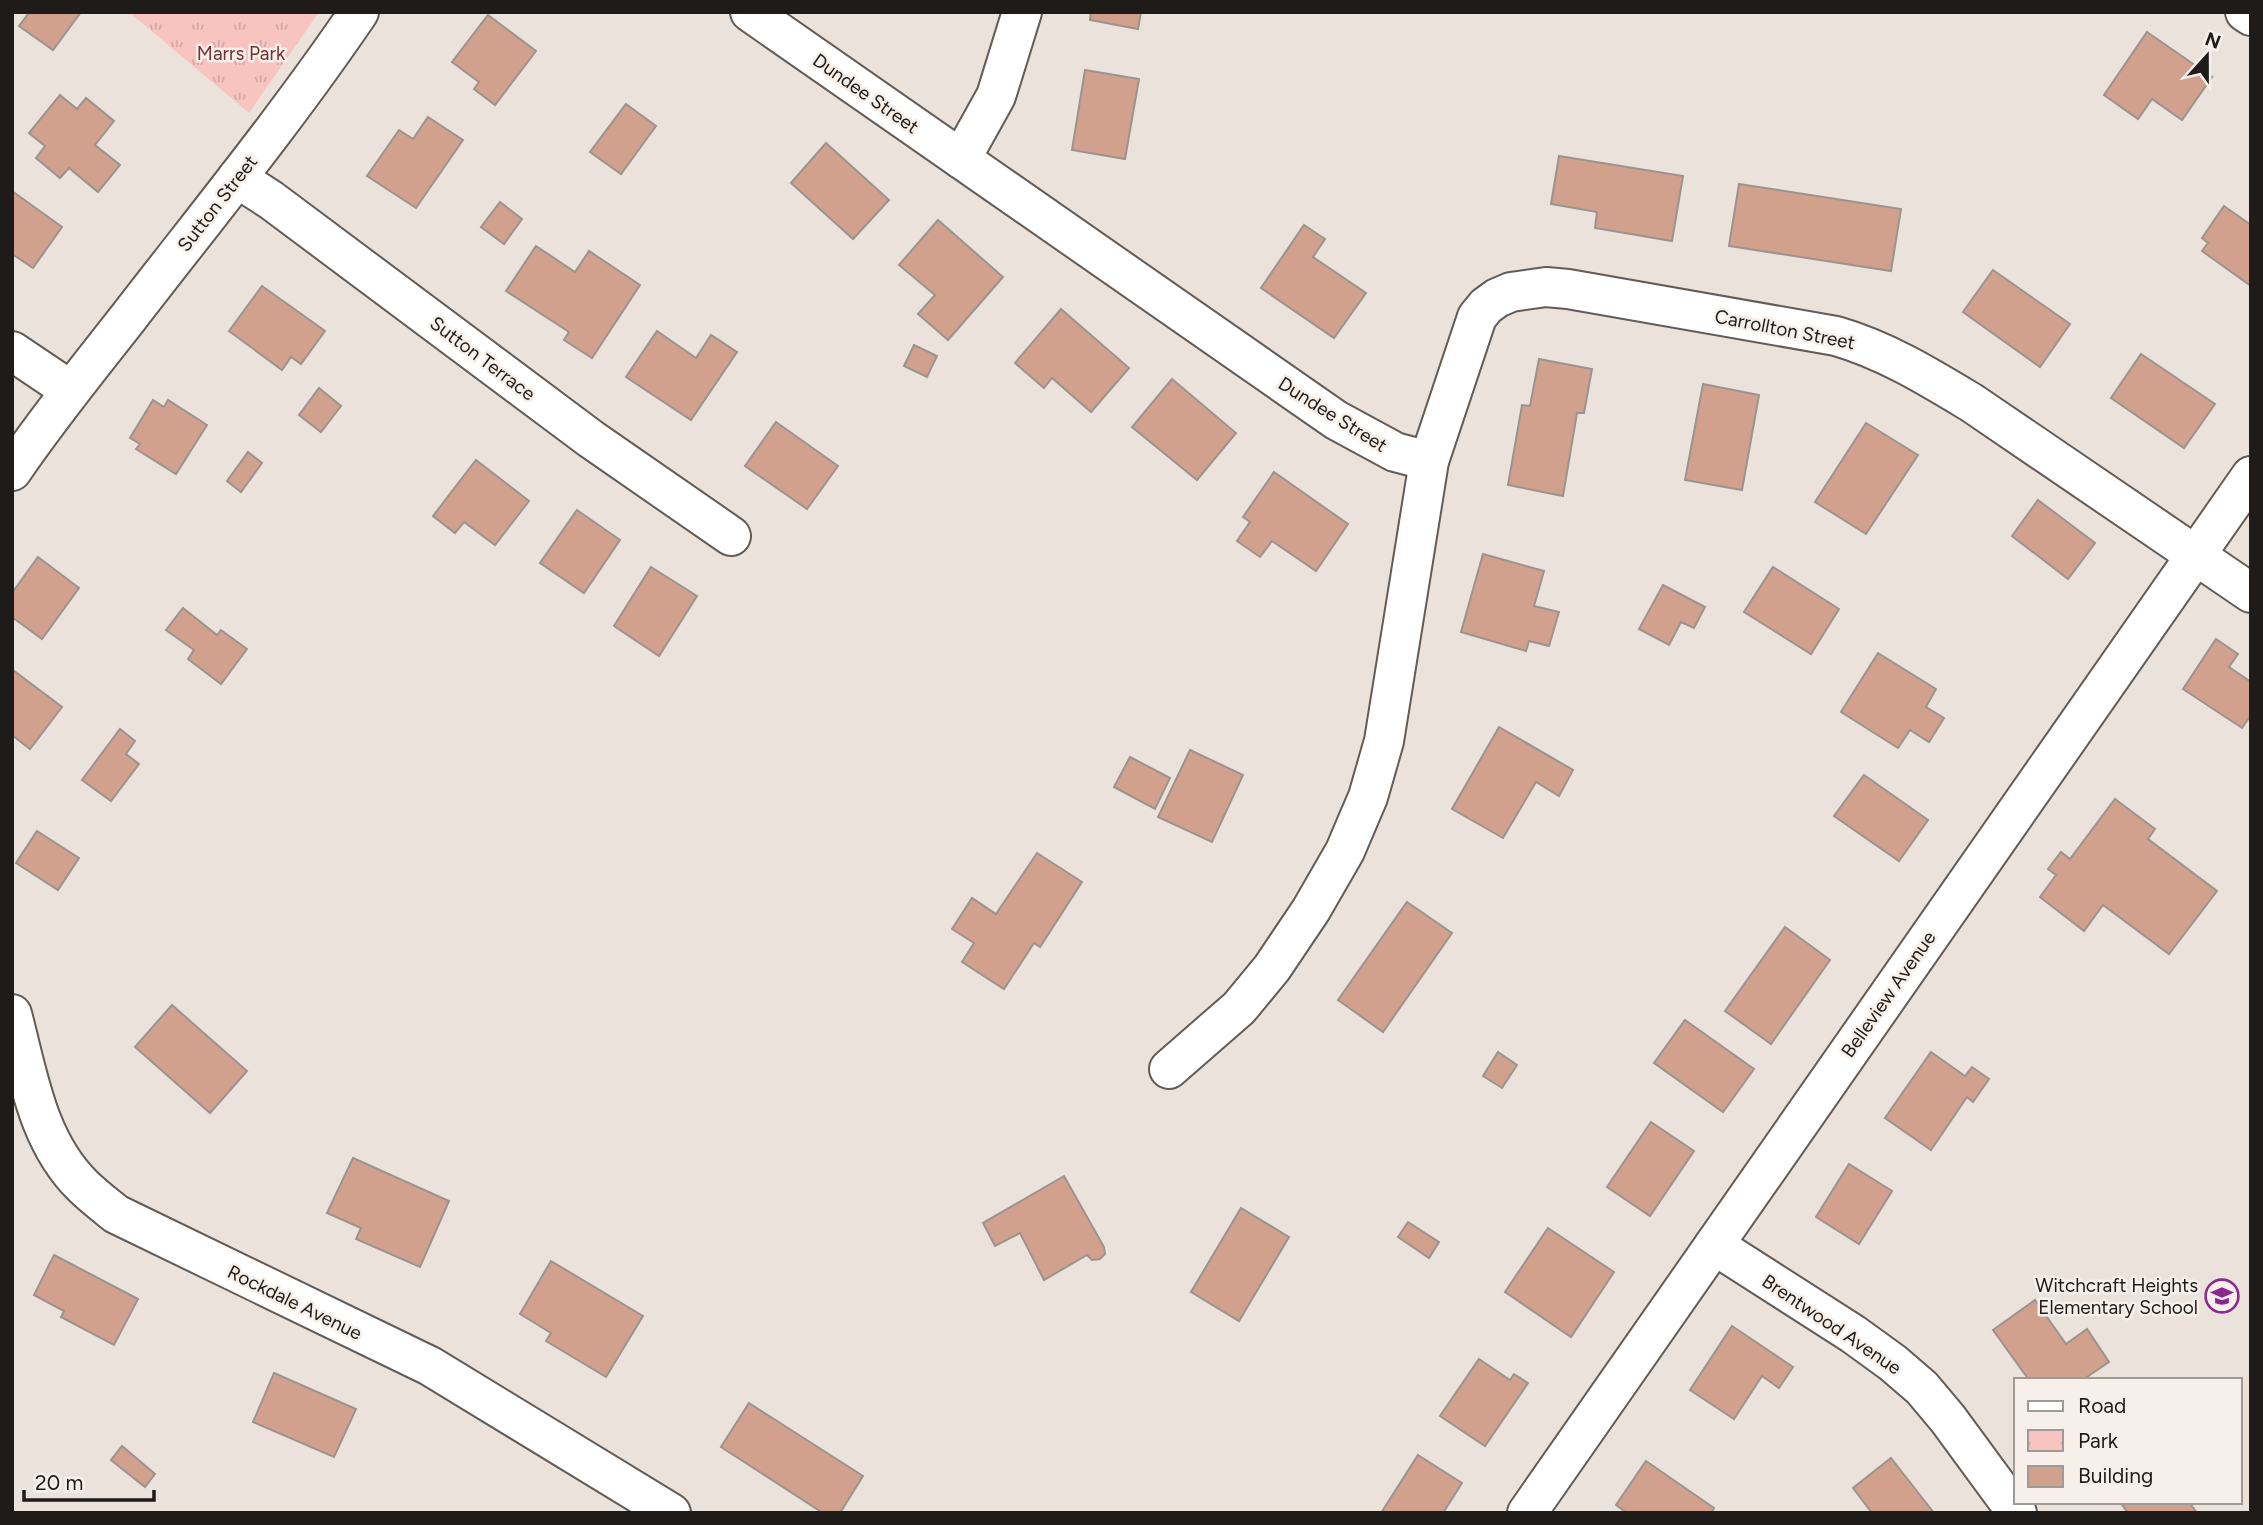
<svg xmlns="http://www.w3.org/2000/svg" width="2263" height="1525" viewBox="0 0 2263 1525" font-family="Figtree,sans-serif">
	<style>
		.park { fill: url(#park-tufts) }
		.building { fill: #d1a18e; stroke: #9c938f; stroke-width: 2 }
		.lines { fill: none; stroke-linecap: round; stroke-linejoin: round }
		.minor-casing { stroke: #625b56; stroke-width: 42 }
		.minor { stroke: #fff; stroke-width: 38 }
		.labels { text-anchor: middle; stroke-width: 5; stroke-linejoin: round; paint-order: stroke }
		.park-label { font-size: 19px; fill: #743130; stroke: #f7efe9 }
		.street-label { font-size: 19px; fill: #1e1b19; stroke: #f7efe9 }
		.poi-label { font-size: 19px; fill: #1e1b19; stroke: #f7efe9; text-anchor: end }
	</style>
	<defs>
		<pattern id="park-tufts" width="24" height="20" patternUnits="userSpaceOnUse" patternTransform="scale(1.75)"><rect width="24" height="20" fill="#f7c4c0"/><path d="M3 7l-1-3M5 7V3M7 7l1-3M15 17l-1-3M17 17v-4M19 17l1-3" fill="none" stroke="#d3a8a4"/></pattern>
	</defs>
	<rect width="100%" height="100%" fill="#eae2db"/>
	<path class="park" d="M129 12H319L249 113Z"/>
	<g class="building">
		<path d="M25 12H81L53 50 19 26 28 14Z"/>
		<path d="M1091 12H1141L1138 29 1090 20Z"/>
		<path d="M488 15 536 51 495 105 474 89 479 82 452 62Z"/>
		<path d="M2147 32 2212 77 2182 120 2152 99 2138 119 2104 95Z"/>
		<path d="M1085 70 1139 79 1125 159 1072 150Z"/>
		<path d="M60 95 77 109 86 98 114 121 95 145 120 165 98 192 69 168 60 178 36 158 45 146 29 133Z"/>
		<path d="M626 104 656 126 621 174 590 152Z"/>
		<path d="M428 117 463 140 416 208 367 176 399 130 413 139Z"/>
		<path d="M826 143 889 200 853 239 791 183Z"/>
		<path d="M1559 156 1683 176 1672 241 1595 228 1597 212 1551 204Z"/>
		<path d="M1739 184 1901 209 1891 271 1729 246Z"/>
		<path d="M12 191 62 227 33 268 12 254Z"/>
		<path d="M500 202 522 219 504 244 481 227Z"/>
		<path d="M2224 206 2251 225V286L2202 251 2208 243 2202 238Z"/>
		<path d="M938 220 1003 277 948 340 918 314 935 295 899 265Z"/>
		<path d="M1304 225 1325 239 1313 257 1366 293 1334 338 1261 288Z"/>
		<path d="M536 246 575 272 589 251 640 285 592 358 564 340 569 332 506 291Z"/>
		<path d="M1993 270 2070 324 2040 367 1963 312Z"/>
		<path d="M262 286 325 331 301 364 291 357 282 370 229 331Z"/>
		<path d="M1061 309 1129 368 1091 412 1052 378 1044 388 1015 363Z"/>
		<path d="M657 331 696 358 711 335 737 352 691 420 626 377Z"/>
		<path d="M914 345 937 356 927 377 904 366Z"/>
		<path d="M2141 354 2215 404 2184 448 2111 398Z"/>
		<path d="M1539 359 1592 369 1584 413H1577L1563 496 1508 485 1522 405 1530 406Z"/>
		<path d="M1172 379 1236 433 1197 480 1132 427Z"/>
		<path d="M1703 384 1759 395 1742 490 1685 480Z"/>
		<path d="M319 388 341 406 321 432 299 415Z"/>
		<path d="M153 400 164 407 168 400 207 425 176 474 136 449 140 444 130 438Z"/>
		<path d="M776 422 838 466 807 509 745 466Z"/>
		<path d="M1866 423 1918 455 1866 534 1815 502Z"/>
		<path d="M248 452 262 463 241 492 227 481Z"/>
		<path d="M476 460 529 501 495 545 464 522 455 533 433 516Z"/>
		<path d="M1274 472 1348 524 1316 571 1272 541 1260 557 1237 541 1250 522 1243 517Z"/>
		<path d="M2038 500 2095 543 2068 579 2012 536Z"/>
		<path d="M577 510 620 540 584 593 540 563Z"/>
		<path d="M1483 554 1544 571 1534 606 1559 612 1549 646 1529 641 1526 651 1461 632Z"/>
		<path d="M38 557 79 588 42 639 12 617V593Z"/>
		<path d="M651 567 697 596 659 656 614 626Z"/>
		<path d="M1773 567 1839 609 1811 654 1744 612Z"/>
		<path d="M1663 585 1705 607 1694 628 1681 622 1669 645 1639 629Z"/>
		<path d="M183 608 217 635 221 630 247 649 221 684 188 659 194 650 166 630Z"/>
		<path d="M2216 639 2238 654 2229 667 2251 682V715L2242 728 2183 689Z"/>
		<path d="M1878 653 1936 689 1926 707 1944 718 1929 742 1910 730 1898 748 1841 712Z"/>
		<path d="M13 670 62 707 30 749 12 735Z"/>
		<path d="M1499 727 1573 770 1559 796 1536 782 1503 838 1452 809Z"/>
		<path d="M120 729 135 741 126 754 139 764 111 801 82 780Z"/>
		<path d="M1190 750 1243 775 1212 842 1158 817Z"/>
		<path d="M1130 757 1170 778 1155 809 1114 787Z"/>
		<path d="M1864 775 1928 820 1899 861 1834 816Z"/>
		<path d="M2115 799 2155 829 2148 839 2217 891 2169 954 2103 905 2084 931 2040 897 2056 875 2048 869 2061 852 2070 859Z"/>
		<path d="M37 831 79 858 58 890 16 863Z"/>
		<path d="M1037 853 1082 882 1040 947 1034 943 1004 989 962 962 974 943 952 929 972 898 996 914Z"/>
		<path d="M1407 902 1452 933 1383 1032 1338 1000Z"/>
		<path d="M1785 927 1830 960 1771 1044 1725 1011Z"/>
		<path d="M172 1005 247 1071 210 1113 135 1047Z"/>
		<path d="M1685 1020 1754 1069 1723 1112 1654 1063Z"/>
		<path d="M1498 1052 1517 1065 1502 1088 1483 1076Z"/>
		<path d="M1931 1052 1965 1076 1972 1067 1989 1079 1973 1102 1967 1097 1931 1150 1885 1118Z"/>
		<path d="M1651 1122 1694 1151 1650 1216 1607 1187Z"/>
		<path d="M353 1158 449 1201 420 1267 356 1239 361 1228 327 1213Z"/>
		<path d="M1849 1164 1892 1191 1859 1244 1816 1217Z"/>
		<path d="M1064 1176 1104 1247 1105 1254 1100 1259 1092 1260 1087 1255 1044 1280 1020 1233 995 1246 983 1223Z"/>
		<path d="M1241 1208 1289 1237 1239 1321 1191 1292Z"/>
		<path d="M1408 1222 1439 1242 1429 1258 1398 1237Z"/>
		<path d="M1548 1228 1614 1272 1571 1337 1505 1292Z"/>
		<path d="M54 1255 138 1299 114 1345 61 1317 64 1311 34 1295Z"/>
		<path d="M551 1261 643 1316 606 1377 546 1341 551 1333 520 1314Z"/>
		<path d="M2035 1300 2066 1344 2087 1329 2109 1362 2087 1377 2089 1380H2029L1993 1330Z"/>
		<path d="M1732 1326 1793 1367 1779 1388 1762 1376 1734 1419 1690 1390Z"/>
		<path d="M1479 1359 1510 1380 1514 1374 1528 1383 1485 1446 1440 1416Z"/>
		<path d="M274 1373 356 1409 334 1457 253 1422Z"/>
		<path d="M749 1403 863 1476 840 1513H823L721 1447Z"/>
		<path d="M122 1446 155 1474 145 1487 111 1460Z"/>
		<path d="M1418 1455 1462 1483 1443 1513H1381Z"/>
		<path d="M1891 1458 1934 1513H1872L1853 1488Z"/>
		<path d="M1646 1461 1714 1508 1711 1513H1627L1616 1505Z"/>
		<path d="M2120 1502H2189L2197 1513H2128Z"/>
	</g>
	<g class="lines">
		<defs>
			<g id="minor">
				<path d="M750 12 1336 420 1395 452 1429 461"/>
				<path d="M2245 12 2251 16"/>
				<path d="M961 159 996 96 1022 12"/>
				<path d="M237 178 271 200 591 439 731 536"/>
				<path d="M12 351 70 390"/>
				<path d="M12 471C48 418 88 369 128 318 206 217 287 118 359 12"/>
				<path d="M12 1014C28 1074 37 1141 83 1186 93 1196 105 1205 116 1214L430 1366 671 1513"/>
				<path d="M1169 1069 1239 1008 1272 968 1311 910 1345 851 1356 825 1368 797 1384 741 1429 461 1477 317 1486 306 1497 298 1511 292 1546 287 1568 289 1836 336C1885 350 1929 377 1972 403L2251 593"/>
				<path d="M1714 1245 1853 1334 1893 1363 1922 1388 1948 1419 2017 1513"/>
				<path d="M1527 1513 2251 476"/>
			</g>
		</defs>
		<use href="#minor" class="minor-casing"/>
		<use href="#minor" class="minor"/>
	</g>
	<defs>
		<symbol id="school-ring" viewBox="-11 -11 22 22"><circle r="9.5" fill="#f7efe9" stroke="#8b2890" stroke-width="1.5"/><path d="M0-5L7-2L0 1L-7-2ZM-4 1L0 2.5L4 1V4Q0 6-4 4Z" fill="#8b2890"/></symbol>
	</defs>
	<g fill-rule="evenodd">
		<use href="#school-ring" x="2203" y="1277" width="38" height="38"/>
	</g>
	<g class="labels">
		<g class="park-label">
			<text x="241" y="60">Marrs Park</text>
		</g>
		<g class="street-label">
			<text transform="translate(866 93) rotate(35)" y="7">Dundee Street</text>
			<text transform="translate(217 203) rotate(-52)" y="7">Sutton Street</text>
			<text transform="translate(1785 329) rotate(11)" y="7">Carrollton Street</text>
			<text transform="translate(483 358) rotate(37)" y="7">Sutton Terrace</text>
			<text transform="translate(1333 414) rotate(32)" y="7">Dundee Street</text>
			<text transform="translate(1888 994) rotate(-55)" y="7">Belleview Avenue</text>
			<text transform="translate(295 1302) rotate(26)" y="7">Rockdale Avenue</text>
			<text transform="translate(1832 1324) rotate(34)" y="7">Brentwood Avenue</text>
		</g>
		<g class="poi-label">
			<text x="2198" y="1292">Witchcraft Heights<tspan x="2198" dy="22">Elementary School</tspan></text>
		</g>
	</g>
	<rect width="2263" height="1525" fill="none" stroke="#1e1b19" stroke-width="28"/>
	<rect x="2014" y="1378" width="228" height="126" fill="#f7efe9" stroke="#a09a96" stroke-width="2"/>
	<rect x="2028" y="1401" width="35" height="10" fill="#ffffff" stroke="#a09a96" stroke-width="2"/>
	<text x="2078" y="1413" font-size="21" fill="#1e1b19">Road</text>
	<rect x="2028" y="1430" width="35" height="21" fill="url(#park-tufts)" stroke="#a09a96" stroke-width="2"/>
	<text x="2078" y="1448" font-size="21" fill="#1e1b19">Park</text>
	<rect x="2028" y="1466" width="35" height="21" fill="#d1a18e" stroke="#a09a96" stroke-width="2"/>
	<text x="2078" y="1483" font-size="21" fill="#1e1b19">Building</text>
	<g transform="translate(2207 56) rotate(21)" stroke="#f7efe9" stroke-width="5" paint-order="stroke">
	<path d="M0-5L12 26L0 18L-12 26Z" fill="#1e1b19"/>
	<text y="-10" font-size="19" font-weight="bold" text-anchor="middle" fill="#1e1b19">N</text>
	</g>
	<path d="M24 1490v10h130v-10" fill="none" stroke="#1e1b19" stroke-width="3.5"/>
	<text x="35" y="1490" font-size="21" fill="#1e1b19" stroke="#f7efe9" stroke-width="5" paint-order="stroke">20 m</text>
</svg>
